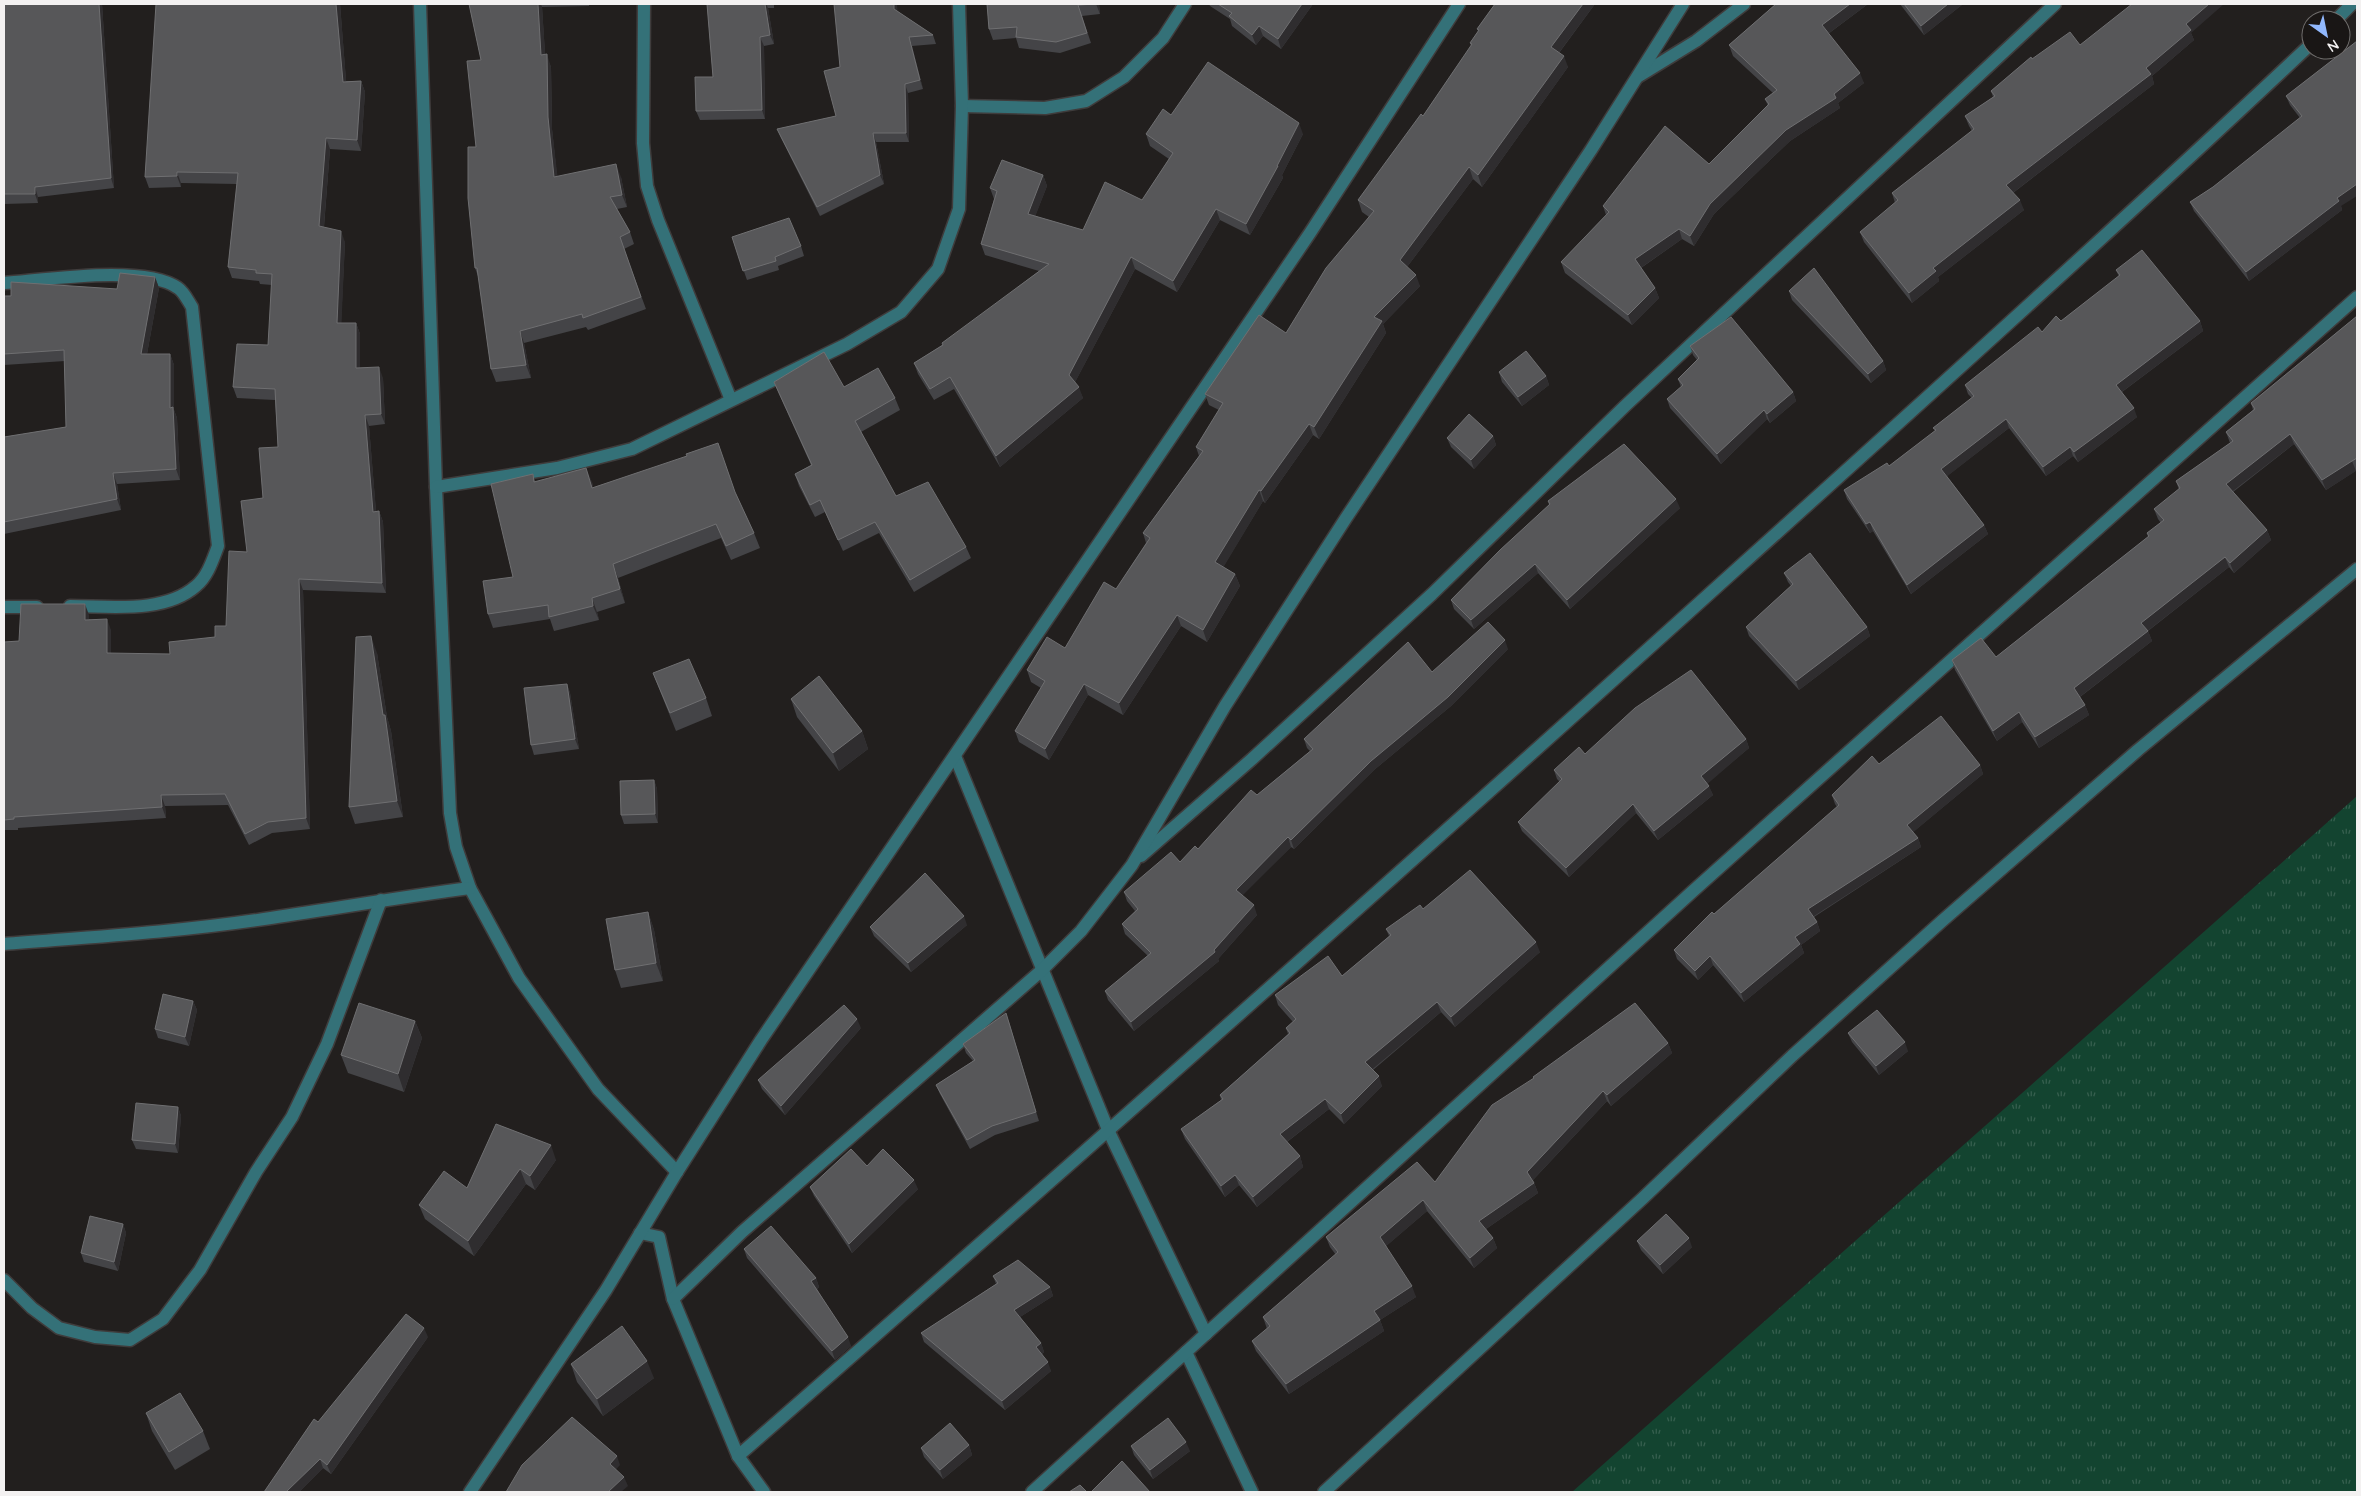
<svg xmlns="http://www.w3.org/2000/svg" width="2361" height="1496" viewBox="0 0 2361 1496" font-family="Quicksand,sans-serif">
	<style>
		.grass { fill: url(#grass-tufts) }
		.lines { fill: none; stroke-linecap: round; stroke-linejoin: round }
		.minor-casing { stroke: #3f3c3c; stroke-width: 15 }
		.minor { stroke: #347178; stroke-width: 12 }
		.wall { fill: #444447 }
		.shaded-wall { fill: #2f2d2f }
		.building { fill: #575759; stroke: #6f6f71 }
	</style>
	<defs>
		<pattern id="grass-tufts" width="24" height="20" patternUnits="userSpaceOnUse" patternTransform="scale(1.25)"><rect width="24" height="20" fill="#134430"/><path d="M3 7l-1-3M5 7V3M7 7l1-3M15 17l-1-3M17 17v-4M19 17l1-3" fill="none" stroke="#365f4e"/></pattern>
	</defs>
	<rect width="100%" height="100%" fill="#221f1e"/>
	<path class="grass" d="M2357 796V1492H1572Z"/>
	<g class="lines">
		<defs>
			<g id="minor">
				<path d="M420 4 436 487 450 813 456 847 470 888 519 978 598 1089 677 1172"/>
				<path d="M644 4 643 143 647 186 658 220 731 400"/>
				<path d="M2336 20 2352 4"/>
				<path d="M1639 76 1696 41 1744 4"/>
				<path d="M962 106 1045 108 1086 101 1124 77 1163 38 1185 4"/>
				<path d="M4 283C45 280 144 264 178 288 184 292 188 301 192 307L218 546C213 559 208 576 196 586 164 614 110 606 70 606"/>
				<path d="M436 487 557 468 632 449 847 344 901 312 938 269 959 209 962 106 959 4"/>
				<path d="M4 607H37"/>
				<path d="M955 756 1109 1132 1206 1334"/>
				<path d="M1141 856 1252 759 1432 594 1625 406 2055 4"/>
				<path d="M4 944C91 937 177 932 264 919 332 909 401 897 470 888"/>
				<path d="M640 1233 659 1237 673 1299 738 1456 764 1492"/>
				<path d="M4 1280 32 1308 59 1328 95 1337 130 1340 163 1319 200 1270 256 1172 292 1117 327 1044 381 900"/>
				<path d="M673 1299 742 1232 1042 970 1081 931 1132 865 1225 706 1346 518 1591 150 1683 4"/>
				<path d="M1186 1352 1252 1492"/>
				<path d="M738 1456C1074 1162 1408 866 1739 567 1931 394 2123 221 2311 44"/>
				<path d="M470 1492 606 1290 677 1172 761 1040 1310 233 1459 4"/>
				<path d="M1032 1492 1693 891 2357 297"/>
				<path d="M1324 1492 1643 1198 1792 1056 1942 921 2138 750 2357 569"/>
			</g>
		</defs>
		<use href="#minor" class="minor-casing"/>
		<use href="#minor" class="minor"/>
	</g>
	<g class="wall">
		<path d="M4 4H102L114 188 38 197V203L4 204Z"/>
		<path d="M340 4 346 81H361L365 92 361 151 330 149 324 227 345 242 341 323H356L360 334V368L383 378 385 424 369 426 376 512 379 511 383 522 386 593 303 590 310 829 272 833 249 845 228 805 165 806 166 818 18 828V830H4V642L19 641 89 615V619L111 630V654H170L215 637 226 626 278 447 275 400 237 398 233 387 268 345 272 285 260 284 259 281 232 278 228 267 237 184 181 183V187L149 188 145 177Z"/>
		<path d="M469 4H589V6L542 7 545 54 551 67 552 129 557 176 621 177 627 207 617 209 630 232 634 244 624 249 646 309 588 330 586 327 524 343 531 378 496 382 491 369 479 279 475 268 476 147 481 60Z"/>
		<path d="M707 4H774V8H768L774 44 764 46 765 119 700 120 696 111 713 77Z"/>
		<path d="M987 4H1099L1100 14 1082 16 1091 43 1060 53 1019 48 1016 38 993 40 989 29Z"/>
		<path d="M1209 4H1313L1281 49 1263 36 1256 45 1232 26 1230 19 1210 6Z"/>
		<path d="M1495 4H1595L1559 53 1568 67 1482 187 1473 179 1407 267 1420 286 1383 324 1386 333 1319 439 1313 435 1265 503 1263 501 1223 567 1235 574 1240 586 1207 642 1181 626 1123 715 1088 695 1049 760 1019 742 1015 731 1041 688 1031 682 1027 670 1065 648 1116 589 1146 543 1143 533 1199 456 1196 447 1219 410 1209 405 1205 394 1286 333 1369 217 1362 212 1358 200 1423 116 1471 46 1470 43 1478 31 1477 29Z"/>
		<path d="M1776 4H1868L1828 34 1864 83 1838 103 1840 108 1790 141 1714 214 1694 246 1682 239 1641 268 1655 288 1659 298 1632 325 1565 273 1561 262 1606 215 1603 206 1709 164 1768 106 1765 99 1773 93 1733 56 1729 45Z"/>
		<path d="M1900 4H1963L1924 35Z"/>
		<path d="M897 11 933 35 936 44 912 46 923 89 908 93 909 142H876L884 184 820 216 781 138 777 129 836 116 840 67Z"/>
		<path d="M2191 33 2194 40 2152 76 2154 84 2013 193 2024 210 1938 277 1939 281 1912 303 1864 242 1860 232 1895 203 1892 193 1972 131 1969 126 1965 116 1993 97 1991 91 2032 59 2080 45Z"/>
		<path d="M2357 41 2341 206 2342 210 2249 281 2194 211 2190 202 2213 187 2300 118 2290 105 2286 96Z"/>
		<path d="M1171 115 1303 134 1282 175 1283 178 1250 235 1220 220 1177 292 1135 269 1075 382 1083 398 1000 467 954 389 934 400 918 374 914 363 942 345 1039 271 985 255 981 244 994 199 990 188 1043 175 1047 186 1035 216 1083 230 1142 200 1169 159 1150 146 1146 134Z"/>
		<path d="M732 237 801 246 804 256 778 266 779 270 747 280Z"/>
		<path d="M2116 270 2200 321 2203 331 2122 392 2137 417 2078 462 2073 456 2046 476 2009 428 1947 476 1984 525 1988 534 1911 594 1873 531 1870 533 1847 499 1844 490 1889 466 1935 431 1933 428 1972 398 1968 394 1965 385 2042 332 2061 321 2119 277Z"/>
		<path d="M155 277 159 288 147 354H170L174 365V410L177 418 180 480 117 484 121 510 4 534V437L66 427 65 361 4 365V379V296L117 289Z"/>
		<path d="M1789 291 1883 361 1886 370 1871 383 1792 300Z"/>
		<path d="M2357 316V470L2326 490 2294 444 2233 492 2267 530 2271 540 2234 573 2229 567 2148 631 2152 641 2080 697 2085 705 2089 715 2039 748 2022 722 1997 741 1955 670 1952 660 1996 657 2148 537 2147 533 2161 523 2158 519 2154 509 2179 490 2176 481 2230 443 2226 432 2253 410 2251 403Z"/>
		<path d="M1690 346 1793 392 1796 401 1770 423 1767 419 1721 464 1670 408 1667 399 1681 387 1678 379 1697 360 1693 355Z"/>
		<path d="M1499 372 1546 376 1549 385 1522 406 1502 382Z"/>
		<path d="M774 382 844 387 895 398 900 410 861 432 896 496 966 547 971 558 914 592 879 533 843 551 825 512 815 517 799 486 795 474 811 465 779 394Z"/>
		<path d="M1493 436 1496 445 1474 469 1451 447 1447 438Z"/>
		<path d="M533 474 535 482H592L593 488 736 494 754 533 760 548 731 560 721 538 618 578 625 603 597 612 599 620 554 631 550 619 493 628 488 614 513 577Z"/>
		<path d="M1548 501 1680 508 1570 609 1538 573 1474 629 1454 609 1451 600 1549 505Z"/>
		<path d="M1784 573 1867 627 1870 636 1799 690 1749 636 1746 627 1791 586 1788 582Z"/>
		<path d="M1508 649 1451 706 1374 770 1294 849 1291 847 1242 895 1257 915 1218 959 1219 961 1134 1031 1108 1000 1105 991 1148 956 1125 934 1122 924 1135 911 1127 901 1124 892 1180 862 1198 849 1257 795 1310 751 1307 748 1304 739 1432 672Z"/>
		<path d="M377 653 387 717 391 731 403 817 355 824 349 807Z"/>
		<path d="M653 673 706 698 712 716 676 731 660 691Z"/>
		<path d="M567 684 570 693 579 749 534 755 531 745Z"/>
		<path d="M791 699 862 731 868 749 839 771 797 717Z"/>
		<path d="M1746 739 1749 748 1707 783 1713 795 1658 840 1636 813 1569 877 1522 831 1518 822 1560 782 1557 779 1554 770 1585 754Z"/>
		<path d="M1879 764 1980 765 1983 774 1913 832 1918 838 1921 847 1814 917 1817 922 1820 931 1801 945 1804 953 1744 1002 1713 965 1698 980 1677 959 1674 950 1714 914 1837 807 1835 804 1832 795Z"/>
		<path d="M654 780 657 789 658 823 624 824 621 815Z"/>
		<path d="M1423 909 1540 952 1455 1027 1441 1012 1373 1070 1382 1086 1344 1124 1329 1109 1287 1142 1300 1156 1303 1167 1257 1207 1239 1185 1225 1197 1185 1139 1181 1129 1221 1100 1220 1095 1288 1034 1286 1028 1293 1022 1278 1005 1275 995 1342 976 1389 936 1386 929Z"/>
		<path d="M648 912 654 930 663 981 621 988 615 970Z"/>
		<path d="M967 925 911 972 874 936 870 927Z"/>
		<path d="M193 1001 197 1010 189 1046 158 1038 155 1029Z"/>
		<path d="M415 1021 422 1038 404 1092 348 1073 341 1055Z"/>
		<path d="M1009 1022 1039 1121 995 1135 970 1149 940 1094 936 1085 973 1061 966 1053 963 1044Z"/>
		<path d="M861 1028 785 1115 762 1089 758 1080Z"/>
		<path d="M1848 1033 1908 1051 1879 1075 1852 1042Z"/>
		<path d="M1668 1043 1672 1053 1611 1106 1607 1101 1533 1180 1538 1193 1486 1229 1493 1238 1497 1248 1474 1268 1427 1211 1386 1246 1416 1297 1380 1320 1384 1331 1289 1394 1256 1351 1252 1341 1267 1329 1263 1317 1336 1255 1330 1247 1326 1237 1435 1182 1533 1079V1077Z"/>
		<path d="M178 1107 181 1116 178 1153 136 1149 132 1140Z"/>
		<path d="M496 1124 556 1160 535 1190 526 1184 474 1256 425 1219 419 1205 467 1188Z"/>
		<path d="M867 1166 918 1189 852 1253 814 1196 810 1187Z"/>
		<path d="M123 1224 126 1233 118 1271 84 1262 81 1253Z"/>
		<path d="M1637 1241 1692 1247 1663 1274 1641 1250Z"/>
		<path d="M744 1249 816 1278 819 1287 817 1289 851 1346 835 1360 747 1258Z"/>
		<path d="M993 1276 1050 1287 1053 1296 1020 1317 1041 1343 1044 1352 1042 1354 1051 1371 1005 1410 924 1342 921 1333 996 1284Z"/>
		<path d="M428 1337 331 1474 323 1468 299 1492 318 1422Z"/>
		<path d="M571 1364 654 1378 603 1416 577 1382Z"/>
		<path d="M146 1413 203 1431 210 1449 175 1470 152 1431Z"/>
		<path d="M969 1445 972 1455 943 1479 924 1457 921 1448Z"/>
		<path d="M1131 1446 1190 1451 1153 1479 1134 1455Z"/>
	</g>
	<g class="shaded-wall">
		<path d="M99 4H102L114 188 111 178Z"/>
		<path d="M336 4H340L347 92 343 82Z"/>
		<path d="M538 4H541L542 7 546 67 541 55Z"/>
		<path d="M765 4H766L768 8 774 44 770 35Z"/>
		<path d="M894 4H897L898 18 894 9Z"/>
		<path d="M1096 4H1099L1100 14Z"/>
		<path d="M1302 4H1313L1281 49 1278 39Z"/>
		<path d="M1583 4H1595L1555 58 1551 47Z"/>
		<path d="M1850 4H1868L1825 36 1822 25Z"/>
		<path d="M1948 4H1963L1924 35 1921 26Z"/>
		<path d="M2209 4H2224L2191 33 2194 40 2152 76 2154 84 2010 195 2006 185 2146 68 2186 24Z"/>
		<path d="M1259 26 1263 36 1256 45 1252 35Z"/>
		<path d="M760 37 764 46 765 119 762 110Z"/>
		<path d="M909 37 912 46 923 89 920 80Z"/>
		<path d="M547 54 551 67 552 129 559 189 554 177 548 117Z"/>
		<path d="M1564 56 1568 67 1482 187 1478 175Z"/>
		<path d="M1860 73 1864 83 1838 103 1840 108 1790 141 1714 214 1694 246 1690 236 1710 204 1786 130Z"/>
		<path d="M361 81 365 92 361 151 357 140Z"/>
		<path d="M905 84 908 93 909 142 906 133Z"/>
		<path d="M1299 123 1303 134 1282 175 1283 178 1250 235 1246 224Z"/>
		<path d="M873 133 876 142 884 184 880 175Z"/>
		<path d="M326 138 330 149 323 237 319 226Z"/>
		<path d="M616 164 621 177 627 207 622 195Z"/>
		<path d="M1469 167 1473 179 1404 271 1400 260Z"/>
		<path d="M177 172 181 183V187L177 176Z"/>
		<path d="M1043 175 1047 186 1032 225 1028 214Z"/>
		<path d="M2357 184V196L2341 206 2342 210 2249 281 2246 272 2337 198Z"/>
		<path d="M35 187 38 197V203L35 194Z"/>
		<path d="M2020 200 2024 210 1938 277 1939 281 1912 303 1909 293 1933 268Z"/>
		<path d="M1216 209 1220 220 1177 292 1173 281Z"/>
		<path d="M1679 229 1682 239 1639 269 1635 259Z"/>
		<path d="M341 231 345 242 341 334 337 323Z"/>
		<path d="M1131 257 1135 269 1073 386 1069 375Z"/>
		<path d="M1416 275 1420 286 1383 324 1386 333 1319 439 1314 427 1374 317Z"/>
		<path d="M155 277 159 288 145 365 141 354Z"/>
		<path d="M1655 288 1659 298 1632 325 1628 315Z"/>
		<path d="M2200 321 2203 331 2119 394 2116 385Z"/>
		<path d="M356 323 360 334V379L356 368Z"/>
		<path d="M520 331 524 343 531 378 526 365Z"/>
		<path d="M170 354 174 365V410L177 418 180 480 176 469 170 408Z"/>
		<path d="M1883 361 1886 370 1871 383 1868 374Z"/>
		<path d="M379 367 383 378 385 424 381 414Z"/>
		<path d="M1546 376 1549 385 1522 406 1518 397Z"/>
		<path d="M1079 387 1083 398 1000 467 996 456Z"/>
		<path d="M1793 392 1796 401 1770 423 1767 414Z"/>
		<path d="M2134 408 2137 417 2078 462 2074 452Z"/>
		<path d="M1764 410 1767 419 1721 464 1717 454Z"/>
		<path d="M365 415 369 426 377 523 373 512Z"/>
		<path d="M2006 419 2009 428 1945 478 1941 469Z"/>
		<path d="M1309 424 1313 435 1265 503 1261 491Z"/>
		<path d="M2290 434 2294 444 2229 494 2226 484Z"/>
		<path d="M1493 436 1496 445 1474 469 1471 460Z"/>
		<path d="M2070 447 2073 456 2046 476 2043 467Z"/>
		<path d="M2352 461 2356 471 2326 490 2322 480Z"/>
		<path d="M586 468 592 482 597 503 592 488Z"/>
		<path d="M113 473 117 484 121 510 117 499Z"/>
		<path d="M1259 490 1263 501 1220 573 1215 562Z"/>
		<path d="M1676 499 1680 508 1570 609 1567 600Z"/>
		<path d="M379 511 383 522 386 593 382 583Z"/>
		<path d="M1870 522 1873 531 1870 533 1866 524Z"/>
		<path d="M1984 525 1988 534 1911 594 1907 585Z"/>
		<path d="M2267 530 2271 540 2234 573 2230 563Z"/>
		<path d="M2225 557 2229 567 2145 633 2141 623Z"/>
		<path d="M613 564 618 578 625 603 620 589Z"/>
		<path d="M1535 564 1538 573 1474 629 1471 620Z"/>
		<path d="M1235 574 1240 586 1207 642 1203 630Z"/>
		<path d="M299 579 303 590 310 829 306 818Z"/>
		<path d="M592 598 597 612 599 620 593 606Z"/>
		<path d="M85 604 89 615V630L85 620Z"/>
		<path d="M1177 615 1181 626 1123 715 1119 703Z"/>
		<path d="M107 619 111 630V664L107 653Z"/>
		<path d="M1867 627 1870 636 1799 690 1796 681Z"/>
		<path d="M2148 631 2152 641 2077 699 2074 688Z"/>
		<path d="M371 636 377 653 387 717 391 731 403 817 397 801Z"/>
		<path d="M1505 640 1508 649 1451 706 1374 770 1294 849 1291 840 1371 761Z"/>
		<path d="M567 684 570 693 579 749 575 739Z"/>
		<path d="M1084 684 1088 695 1049 760 1045 749Z"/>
		<path d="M2085 705 2089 715 2039 748 2035 737Z"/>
		<path d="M2019 712 2022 722 1997 741 1993 731Z"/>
		<path d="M862 731 868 749 839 771 833 753Z"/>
		<path d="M1746 739 1749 748 1705 786 1701 776Z"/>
		<path d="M1980 765 1983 774 1911 834 1907 825Z"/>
		<path d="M654 780 657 789 658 823 655 814Z"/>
		<path d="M1709 786 1713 795 1658 840 1654 831Z"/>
		<path d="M161 795 165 806 166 818 162 807Z"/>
		<path d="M1633 804 1636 813 1569 877 1566 868Z"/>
		<path d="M1288 837 1291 847 1239 899 1236 890Z"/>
		<path d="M1918 838 1921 847 1811 918 1808 909Z"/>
		<path d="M1254 905 1257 915 1218 959 1219 961 1134 1031 1131 1022 1214 950Z"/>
		<path d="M648 912 654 930 663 981 656 963Z"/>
		<path d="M964 916 967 925 911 972 908 963Z"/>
		<path d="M1817 922 1820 931 1801 945 1804 953 1744 1002 1741 993 1795 937Z"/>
		<path d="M1536 942 1540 952 1455 1027 1451 1017Z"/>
		<path d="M1710 956 1713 965 1698 980 1695 971Z"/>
		<path d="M193 1001 197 1010 189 1046 185 1037Z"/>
		<path d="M1437 1002 1441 1012 1369 1072 1365 1062Z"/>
		<path d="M1006 1013 1009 1022 1039 1121 1036 1112Z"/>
		<path d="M857 1019 861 1028 785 1115 781 1106Z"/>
		<path d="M415 1021 422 1038 404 1092 398 1074Z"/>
		<path d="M1905 1042 1908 1051 1879 1075 1876 1066Z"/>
		<path d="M1668 1043 1672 1053 1611 1106 1607 1095Z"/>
		<path d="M1379 1076 1382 1086 1344 1124 1341 1114Z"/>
		<path d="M1603 1091 1607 1101 1531 1182 1527 1172Z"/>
		<path d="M1325 1099 1329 1109 1284 1144 1280 1134Z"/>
		<path d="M178 1107 181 1116 178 1153 175 1144Z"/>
		<path d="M551 1145 556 1160 535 1190 530 1176Z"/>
		<path d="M1300 1156 1303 1167 1257 1207 1253 1197Z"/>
		<path d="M520 1169 526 1184 474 1256 468 1241Z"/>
		<path d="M1235 1175 1239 1185 1225 1197 1221 1186Z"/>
		<path d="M914 1180 918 1189 852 1253 849 1244Z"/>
		<path d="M1534 1183 1538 1193 1483 1231 1479 1221Z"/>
		<path d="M1423 1200 1427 1211 1384 1248 1380 1237Z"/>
		<path d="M123 1224 126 1233 118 1271 114 1262Z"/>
		<path d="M1493 1238 1497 1248 1474 1268 1470 1258Z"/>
		<path d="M1689 1238 1692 1247 1663 1274 1660 1265Z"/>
		<path d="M816 1278 819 1287 815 1290 811 1281Z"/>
		<path d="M1412 1286 1416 1297 1380 1320 1384 1331 1289 1394 1286 1384 1374 1311Z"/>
		<path d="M1050 1287 1053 1296 1017 1319 1014 1310Z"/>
		<path d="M424 1328 428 1337 331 1474 327 1465Z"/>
		<path d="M848 1337 851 1346 835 1360 832 1351Z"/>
		<path d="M1041 1343 1044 1352 1039 1356 1036 1347Z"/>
		<path d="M647 1361 654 1378 603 1416 597 1399Z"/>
		<path d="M1048 1362 1051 1371 1005 1410 1002 1401Z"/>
		<path d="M1186 1442 1190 1451 1153 1479 1150 1470Z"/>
		<path d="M969 1445 972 1455 943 1479 940 1470Z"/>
		<path d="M617 1456 620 1465 613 1473 610 1464Z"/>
		<path d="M320 1459 323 1468 299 1492H286Z"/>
		<path d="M624 1477 628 1486 621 1492H608Z"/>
	</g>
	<g class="building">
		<path d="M4 4H99L111 178 35 187V194H4Z"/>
		<path d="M156 4H336L343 82 361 81 357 140 326 138 319 226 341 231 337 323H356V368L379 367 381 414 365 415 373 512 379 511 382 583 299 579 306 818 268 822 245 834 225 794 161 795 162 807 14 817V819L4 820V642L19 641 21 604H85V620L107 619V653L170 654 169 642 215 637V626H226L229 551 247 552 241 501 263 498 259 448 278 447 275 389 233 387 237 344 268 345 272 274 256 273V270L228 267 238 173 177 172V176L145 177Z"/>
		<path d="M469 4H538L541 55 547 54 548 117 554 177 616 164 622 195 610 197 630 232 620 237 641 297 583 318 582 314 520 331 526 365 491 369 477 268H475L468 198V147H476L467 61 481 60Z"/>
		<path d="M707 4H765L770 35 760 37 762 110 696 111 695 77H713Z"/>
		<path d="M834 4H894V9L933 35 909 37 920 80 905 84 906 133H873L880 175 817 207 777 129 836 116 824 71 840 67Z"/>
		<path d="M987 4H1096L1078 5 1087 33 1056 42 1016 37 1017 27 989 29Z"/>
		<path d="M1218 4H1302L1278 39 1259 26 1252 35 1229 16 1232 13Z"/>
		<path d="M1495 4H1583L1551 47 1564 56 1478 175 1469 167 1400 260 1416 275 1374 317 1382 321 1314 427 1309 424 1261 491 1259 490 1215 562 1235 574 1203 630 1177 615 1119 703 1084 684 1045 749 1015 731 1045 681 1027 670 1047 637 1065 648 1104 582 1116 589 1150 538 1143 533 1203 451 1196 447 1223 403 1205 394 1259 315 1286 333 1326 268 1374 211 1358 200 1421 114 1423 116 1472 44 1470 43 1479 30 1477 29Z"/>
		<path d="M1776 4H1850L1822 25 1860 73 1834 94 1836 98 1786 130 1710 204 1690 236 1679 229 1635 259 1655 288 1628 315 1561 262 1609 212 1603 206 1665 126 1709 164 1769 104 1765 99 1777 90 1729 45Z"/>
		<path d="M1904 4H1948L1921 26Z"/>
		<path d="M2132 4H2209L2186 24 2191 30 2146 68 2151 74 2006 185 2020 200 1933 268 1936 271 1909 293 1860 232 1898 200 1892 193 1974 129 1965 116 1995 96 1991 91 2031 57 2032 59 2070 32 2080 45Z"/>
		<path d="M2357 41V184L2337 198 2339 201 2246 272 2190 202 2213 187 2302 116 2286 96Z"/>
		<path d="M1208 62 1299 123 1277 166H1278L1246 224 1216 209 1173 281 1131 257 1069 375 1079 387 996 456 950 377 930 389 914 363 943 345 942 343 1049 264 981 244 997 191 990 188 1002 160 1043 175 1028 214 1083 230 1105 182 1142 200 1173 153 1146 134 1163 109 1171 115Z"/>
		<path d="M789 218 801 246 775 257 776 261 743 271 732 237Z"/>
		<path d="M2142 250 2200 321 2116 385 2134 408 2074 452 2070 447 2043 467 2006 419 1941 469 1984 525 1907 585 1870 522 1866 524 1844 490 1887 463 1889 466 1936 430 1933 428 1974 396 1965 385 2038 327 2042 332 2056 316 2061 321 2120 275 2116 270Z"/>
		<path d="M1814 268 1883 361 1868 374 1789 291Z"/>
		<path d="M120 273 155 277 141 354H170V408L173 407 176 469 113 473 117 499 4 522V437L66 427 64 350 4 354V296H11V282L117 289Z"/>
		<path d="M2357 316V458L2352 461 2322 480 2290 434 2226 484 2267 530 2230 563 2225 557 2141 623 2148 631 2074 688 2085 705 2035 737 2019 712 1993 731 1952 660 1981 638 1996 657 2149 536 2147 533 2164 520 2154 509 2180 488 2176 481 2233 441 2226 432 2255 409 2251 403Z"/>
		<path d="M1731 317 1793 392 1767 414 1764 410 1717 454 1667 399 1683 385 1678 379 1699 358 1690 346Z"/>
		<path d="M1526 351 1546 376 1518 397 1499 372Z"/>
		<path d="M824 352 844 387 878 368 895 398 855 421 896 496 928 482 966 547 910 580 875 522 838 540 820 500 810 505 795 474 812 465 774 382Z"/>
		<path d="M1469 414 1493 436 1471 460 1447 438Z"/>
		<path d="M718 443 735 492 754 533 726 546 716 524 613 564 620 589 592 598 593 606 549 617 548 605 488 614 483 581 513 577 491 484 533 474 534 482 586 468 592 488 687 456 686 454Z"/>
		<path d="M1624 444 1676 499 1567 600 1535 564 1471 620 1451 600 1500 550 1550 504 1548 501Z"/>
		<path d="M1810 553 1867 627 1796 681 1746 627 1793 584 1784 573Z"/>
		<path d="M1488 622 1505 640 1448 697 1371 761 1291 840 1288 837 1236 890 1254 905 1214 950 1215 952 1131 1022 1105 991 1151 953 1122 924 1138 909 1124 892 1171 852 1180 862 1195 846 1198 849 1251 790 1257 795 1313 749 1304 739 1408 642 1432 672Z"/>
		<path d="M371 636 383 715H385L397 801 349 807 356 637Z"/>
		<path d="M689 659 706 698 670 713 653 673Z"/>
		<path d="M1691 670 1746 739 1701 776 1709 786 1654 831 1633 804 1566 868 1518 822 1562 779 1554 770 1579 747 1585 754 1635 708Z"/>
		<path d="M819 676 862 731 833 753 791 699Z"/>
		<path d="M567 684 575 739 531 745 524 688Z"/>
		<path d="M1941 716 1980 765 1907 825 1918 838 1808 909 1817 922 1795 937 1800 944 1741 993 1710 956 1695 971 1674 950 1712 912 1714 914 1839 805 1832 795 1872 756 1879 764Z"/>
		<path d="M654 780 655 814 621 815 620 781Z"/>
		<path d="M1470 870 1536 942 1451 1017 1437 1002 1365 1062 1379 1076 1341 1114 1325 1099 1280 1134 1300 1156 1253 1197 1235 1175 1221 1186 1181 1129 1223 1099 1220 1095 1290 1033 1286 1028 1296 1019 1275 995 1328 956 1342 976 1391 935 1386 929 1420 905 1423 909Z"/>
		<path d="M925 873 964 916 908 963 870 927Z"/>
		<path d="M648 912 656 963 615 970 606 919Z"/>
		<path d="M163 994 193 1001 185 1037 155 1029Z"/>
		<path d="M359 1003 415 1021 398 1074 341 1055Z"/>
		<path d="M1635 1003 1668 1043 1607 1095 1603 1091 1527 1172 1534 1183 1479 1221 1493 1238 1470 1258 1423 1200 1380 1237 1412 1286 1374 1311 1380 1320 1286 1384 1252 1341 1270 1326 1263 1317 1338 1252 1326 1237 1417 1162 1435 1182 1492 1105 1534 1078 1533 1077Z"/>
		<path d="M844 1005 857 1019 781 1106 758 1080Z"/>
		<path d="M1877 1010 1905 1042 1876 1066 1848 1033Z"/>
		<path d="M1006 1013 1036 1112 992 1126 967 1140 936 1085 975 1060 963 1044Z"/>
		<path d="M136 1103 178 1107 175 1144 132 1140Z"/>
		<path d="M496 1124 551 1145 530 1176 520 1169 468 1241 419 1205 444 1171 467 1188Z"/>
		<path d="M851 1149 867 1166 883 1149 914 1180 849 1244 810 1187Z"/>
		<path d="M1666 1214 1689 1238 1660 1265 1637 1241Z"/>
		<path d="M90 1216 123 1224 114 1262 81 1253Z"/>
		<path d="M771 1226 816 1278 811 1281 848 1337 832 1351 744 1249Z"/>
		<path d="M1018 1260 1050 1287 1014 1310 1041 1343 1036 1347 1048 1362 1002 1401 921 1333 998 1283 993 1276Z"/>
		<path d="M406 1314 424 1328 327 1465 320 1459 286 1492H264L314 1419 318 1422Z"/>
		<path d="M622 1326 647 1361 597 1399 571 1364Z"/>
		<path d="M180 1393 203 1431 169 1452 146 1413Z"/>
		<path d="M572 1417 617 1456 610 1464 624 1477 608 1492H506L522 1465Z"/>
		<path d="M1168 1418 1186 1442 1150 1470 1131 1446Z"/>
		<path d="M950 1423 969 1445 940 1470 921 1448Z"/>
		<path d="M1122 1461 1150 1492H1091Z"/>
		<path d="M1080 1485 1087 1492H1069Z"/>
	</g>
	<rect width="2361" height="1496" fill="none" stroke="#f3f1f1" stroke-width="10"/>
	<g transform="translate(2326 35) rotate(147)"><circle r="24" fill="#191615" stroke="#706e6d"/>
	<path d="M0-4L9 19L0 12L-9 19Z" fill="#91b8fd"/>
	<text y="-8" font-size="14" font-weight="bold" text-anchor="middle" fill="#f3f1f1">N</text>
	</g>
</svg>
